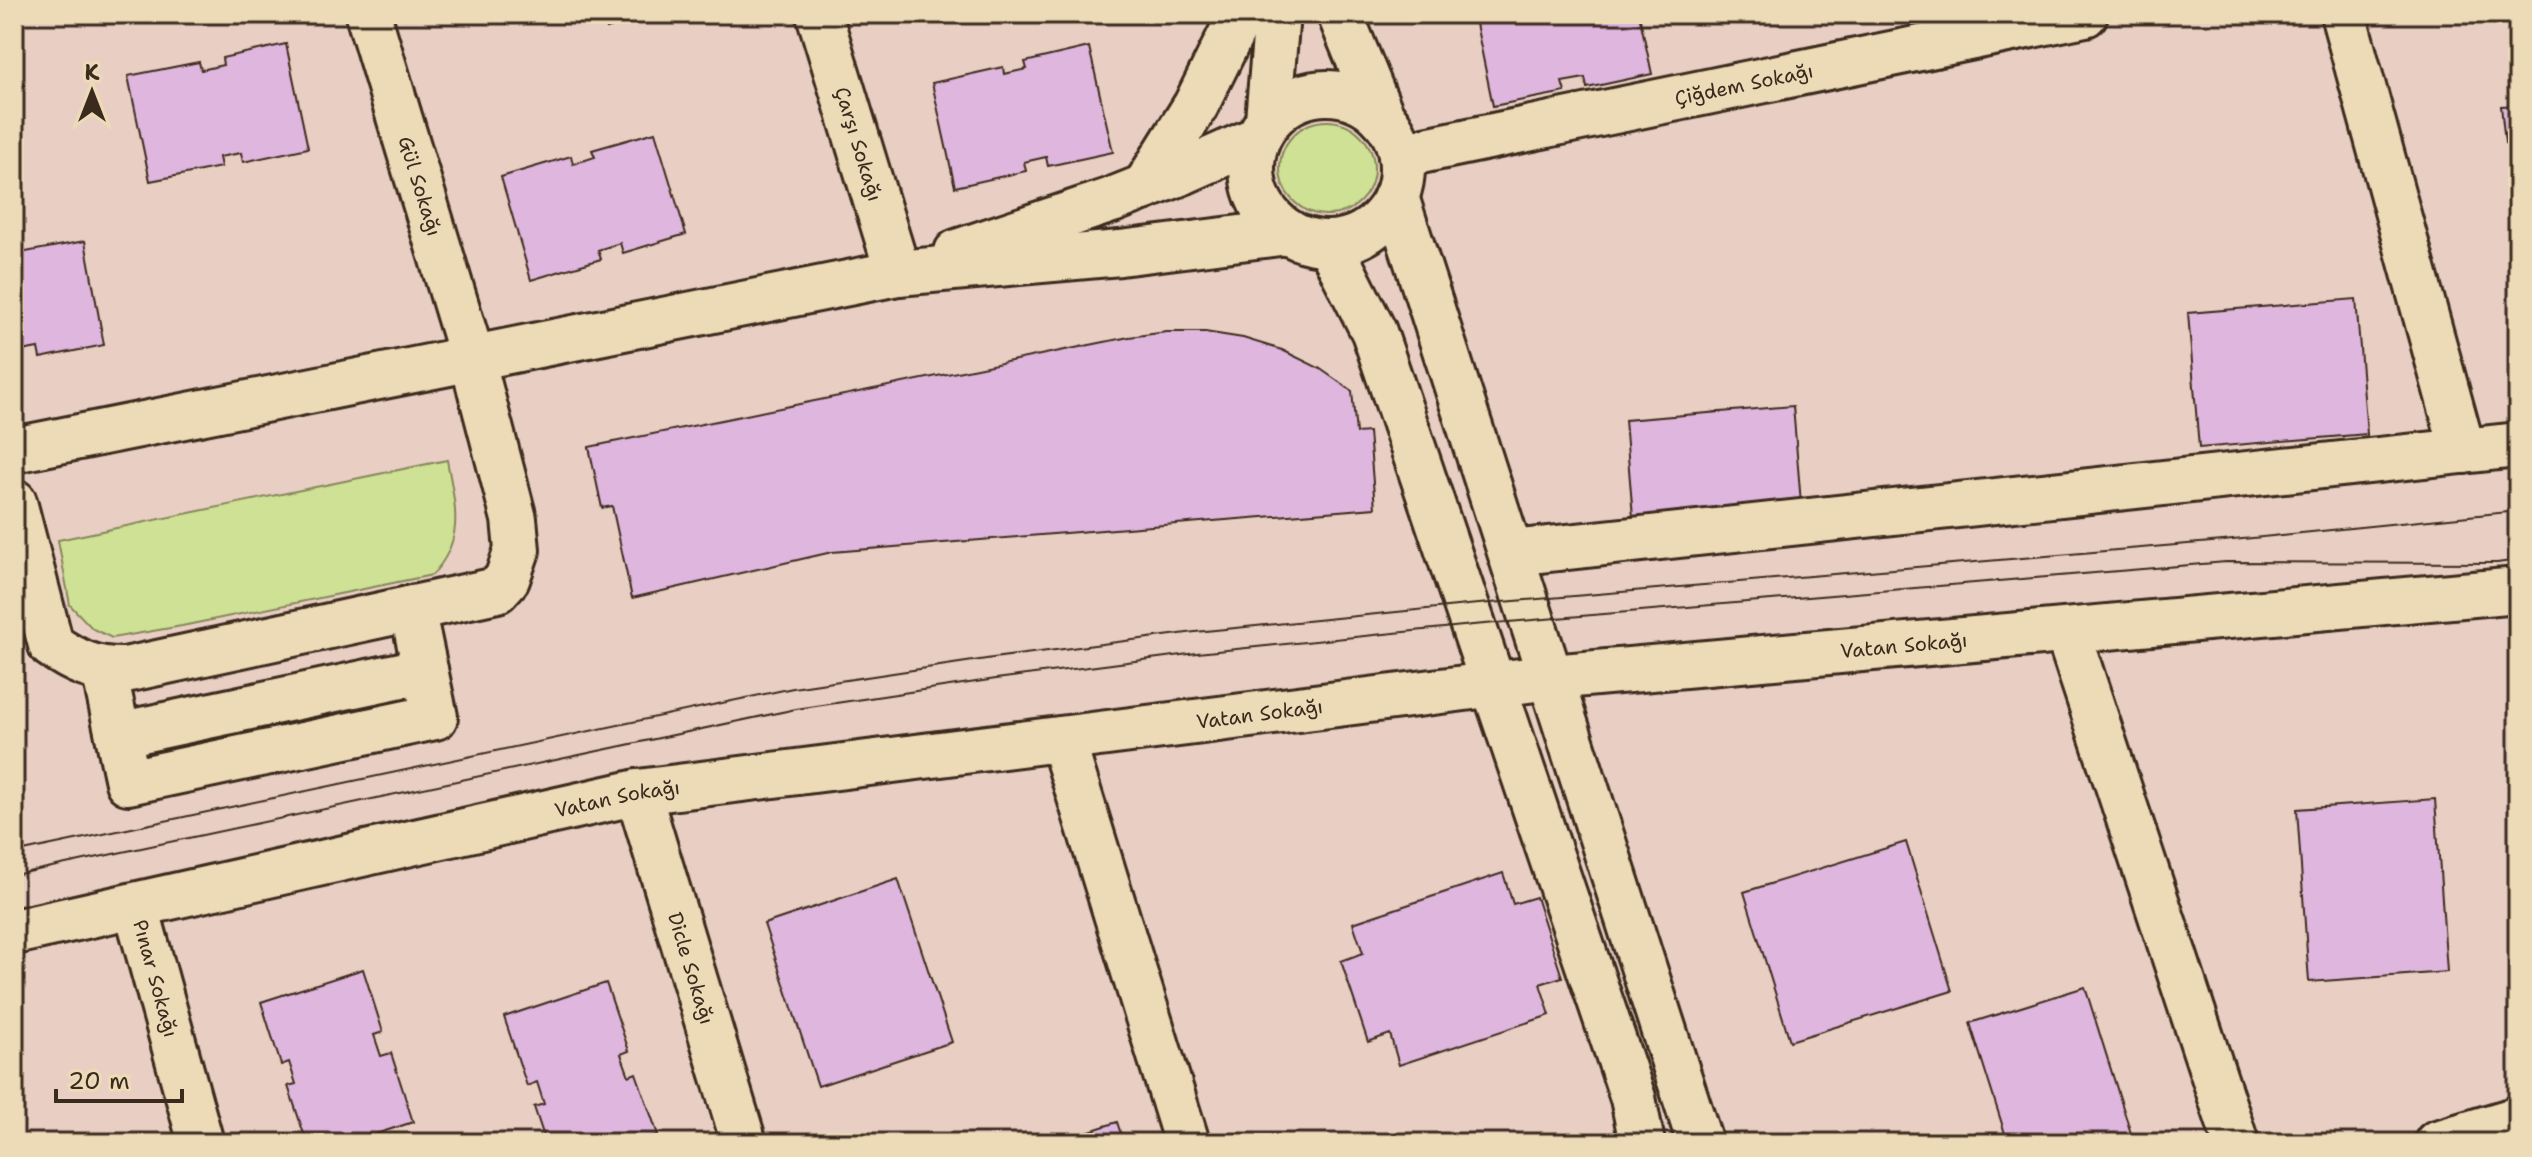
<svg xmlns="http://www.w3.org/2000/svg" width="2532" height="1157" viewBox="0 0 2532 1157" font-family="'Shantell Sans',sans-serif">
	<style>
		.green { fill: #cfe195; stroke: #85865a; stroke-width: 2 }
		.building { fill: #dfb6de; stroke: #3b2a1e; stroke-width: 2 }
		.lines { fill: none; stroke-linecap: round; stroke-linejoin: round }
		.minor-casing { stroke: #3b2a1e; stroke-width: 50 }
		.major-casing { stroke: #3b2a1e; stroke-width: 50 }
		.minor { stroke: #eddab7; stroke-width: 44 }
		.major { stroke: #eddab7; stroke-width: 44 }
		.tram { stroke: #3b2a1e; stroke-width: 2 }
		.labels { text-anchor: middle; stroke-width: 6; stroke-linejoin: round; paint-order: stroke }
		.street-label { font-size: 20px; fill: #3b2a1e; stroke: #eddab7 }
	</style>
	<rect width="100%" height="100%" fill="#e9cfc3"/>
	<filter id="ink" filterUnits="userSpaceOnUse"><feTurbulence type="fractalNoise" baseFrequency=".0125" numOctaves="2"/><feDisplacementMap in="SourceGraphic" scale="16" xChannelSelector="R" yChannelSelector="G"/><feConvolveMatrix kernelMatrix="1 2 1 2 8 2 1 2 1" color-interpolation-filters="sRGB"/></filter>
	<g filter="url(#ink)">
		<g class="green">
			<circle cx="1327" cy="168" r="47"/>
			<path d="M447 460C455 505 466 539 432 575L182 626 112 638 93 629 70 605 58 540Z"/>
		</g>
		<g class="building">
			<path d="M602 14H651L607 29Z"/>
			<path d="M1474 14H1639L1652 74 1587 88 1585 78 1562 82 1565 92 1493 106Z"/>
			<path d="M286 44 308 148 243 162 241 153 219 157 221 167 150 181 128 76 199 62 201 70 223 65 222 58Z"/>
			<path d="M1089 47 1113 152 1048 166 1046 157 1024 162 1026 171 955 187 932 83 1003 67 1004 74 1027 69 1025 62Z"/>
			<path d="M2518 105V160H2514L2512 142 2505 143 2501 106Z"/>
			<path d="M655 132 686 234 623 253 620 243 598 250 601 259 531 280 501 177 571 156 573 164 595 157 592 150Z"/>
			<path d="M2516 173H2518V228H2514L2510 192 2518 191Z"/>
			<path d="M85 241 104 345 40 358 38 348 16 352 17 362 14 363V262L21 260 20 253Z"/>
			<path d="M2356 299 2367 434 2199 448 2188 313Z"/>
			<path d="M1167 332H1205L1243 338 1282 350 1319 368 1352 391 1356 433 1369 432 1375 508 832 552 632 598 612 506 602 508 589 447 1129 337Z"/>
			<path d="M1793 406 1804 540 1636 554 1625 420Z"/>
			<path d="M2435 799 2447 972 2309 982 2297 809Z"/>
			<path d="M1906 842 1952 991 1790 1041 1744 892Z"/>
			<path d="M1503 873 1513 904 1536 897 1562 977 1540 984 1550 1015 1399 1065 1390 1034 1368 1042 1341 961 1363 953 1353 923Z"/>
			<path d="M898 879 952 1042 818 1086 764 924Z"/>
			<path d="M363 969 383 1032 374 1035 381 1056 391 1053 413 1122 348 1143H307L288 1086 296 1084 289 1062 281 1065 261 1002Z"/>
			<path d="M606 983 629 1051 621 1054 629 1076 636 1073 658 1135 635 1143H546L534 1107 544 1104 537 1082 527 1086 504 1017Z"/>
			<path d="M2085 987 2134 1143H2008L1970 1023Z"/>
			<path d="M1117 1122 1124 1143H1053Z"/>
		</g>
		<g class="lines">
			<defs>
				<g id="minor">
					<path id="s1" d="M819 14 898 273"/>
					<path d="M1340 14 1382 117"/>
					<path d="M2343 14 2463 451"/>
					<circle cx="1327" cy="168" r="75"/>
					<path d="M1268 120 1277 14"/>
					<path id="s2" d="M1401 155 2085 14"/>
					<path d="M1145 187 1196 105 1241 14"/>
					<path d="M1396 197 1700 1143"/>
					<path d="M1329 243 1374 332 1633 1098 1642 1143"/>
					<path d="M957 252 1112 200 1185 171 1257 139"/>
					<path d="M14 450 898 273 1120 253 1288 232"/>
					<path d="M14 502 51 645C75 662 95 671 125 670L497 590 507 579 517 550 514 519 472 358 368 14"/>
					<path d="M1511 553 2518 445"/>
					<path d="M2067 631 2236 1143"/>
					<path d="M104 670 128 782 435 717 412 608"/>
					<path d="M118 735 425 670"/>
					<path d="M1062 739 1187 1143"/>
					<path id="s3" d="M638 792 744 1143"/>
					<path id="s4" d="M136 907 201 1143"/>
					<path id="s5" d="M14 932 638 792 1552 677 2518 590"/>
				</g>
				<path id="major" d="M2437 1143 2518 1119"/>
			</defs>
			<use href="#minor" class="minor-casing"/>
			<use href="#major" class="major-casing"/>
			<use href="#minor" class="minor"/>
			<use href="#major" class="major"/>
			<g class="tram">
				<path d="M14 853 793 688 993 658 1195 632 1467 605 2223 541 2518 511"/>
				<path d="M14 875 796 709 996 679 1197 653 1473 625 2226 562 2497 563 2518 560"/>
			</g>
		</g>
	</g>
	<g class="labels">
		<g class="street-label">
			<text dy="7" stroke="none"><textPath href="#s2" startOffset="350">Çiğdem Sokağı</textPath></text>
			<text dy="7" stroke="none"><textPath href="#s1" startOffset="136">Çarşı Sokağı</textPath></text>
			<text transform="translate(420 186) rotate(73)" y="7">Gül Sokağı</text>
			<text dy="7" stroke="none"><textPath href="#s5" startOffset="1914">Vatan Sokağı</textPath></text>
			<text dy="7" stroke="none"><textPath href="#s5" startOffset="1266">Vatan Sokağı</textPath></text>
			<text dy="7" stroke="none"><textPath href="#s5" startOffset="618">Vatan Sokağı</textPath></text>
			<text dy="7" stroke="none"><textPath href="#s3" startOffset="184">Dicle Sokağı</textPath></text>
			<text dy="7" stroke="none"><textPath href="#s4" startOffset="74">Pınar Sokağı</textPath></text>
		</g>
	</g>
	<rect width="2532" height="1157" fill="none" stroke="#eddab7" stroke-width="48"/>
	<rect x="24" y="24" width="2484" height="1109" fill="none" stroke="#3b2a1e" stroke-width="3" filter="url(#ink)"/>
	<g transform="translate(92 92)" stroke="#eddab7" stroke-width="6" paint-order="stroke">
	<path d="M0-6L14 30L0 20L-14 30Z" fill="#3b2a1e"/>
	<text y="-12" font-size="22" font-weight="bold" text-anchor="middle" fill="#3b2a1e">K</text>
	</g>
	<path d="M56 1089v12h126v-12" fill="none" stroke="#3b2a1e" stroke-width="4"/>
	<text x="68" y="1089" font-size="24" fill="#3b2a1e" stroke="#eddab7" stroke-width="6" paint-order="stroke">20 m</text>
</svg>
